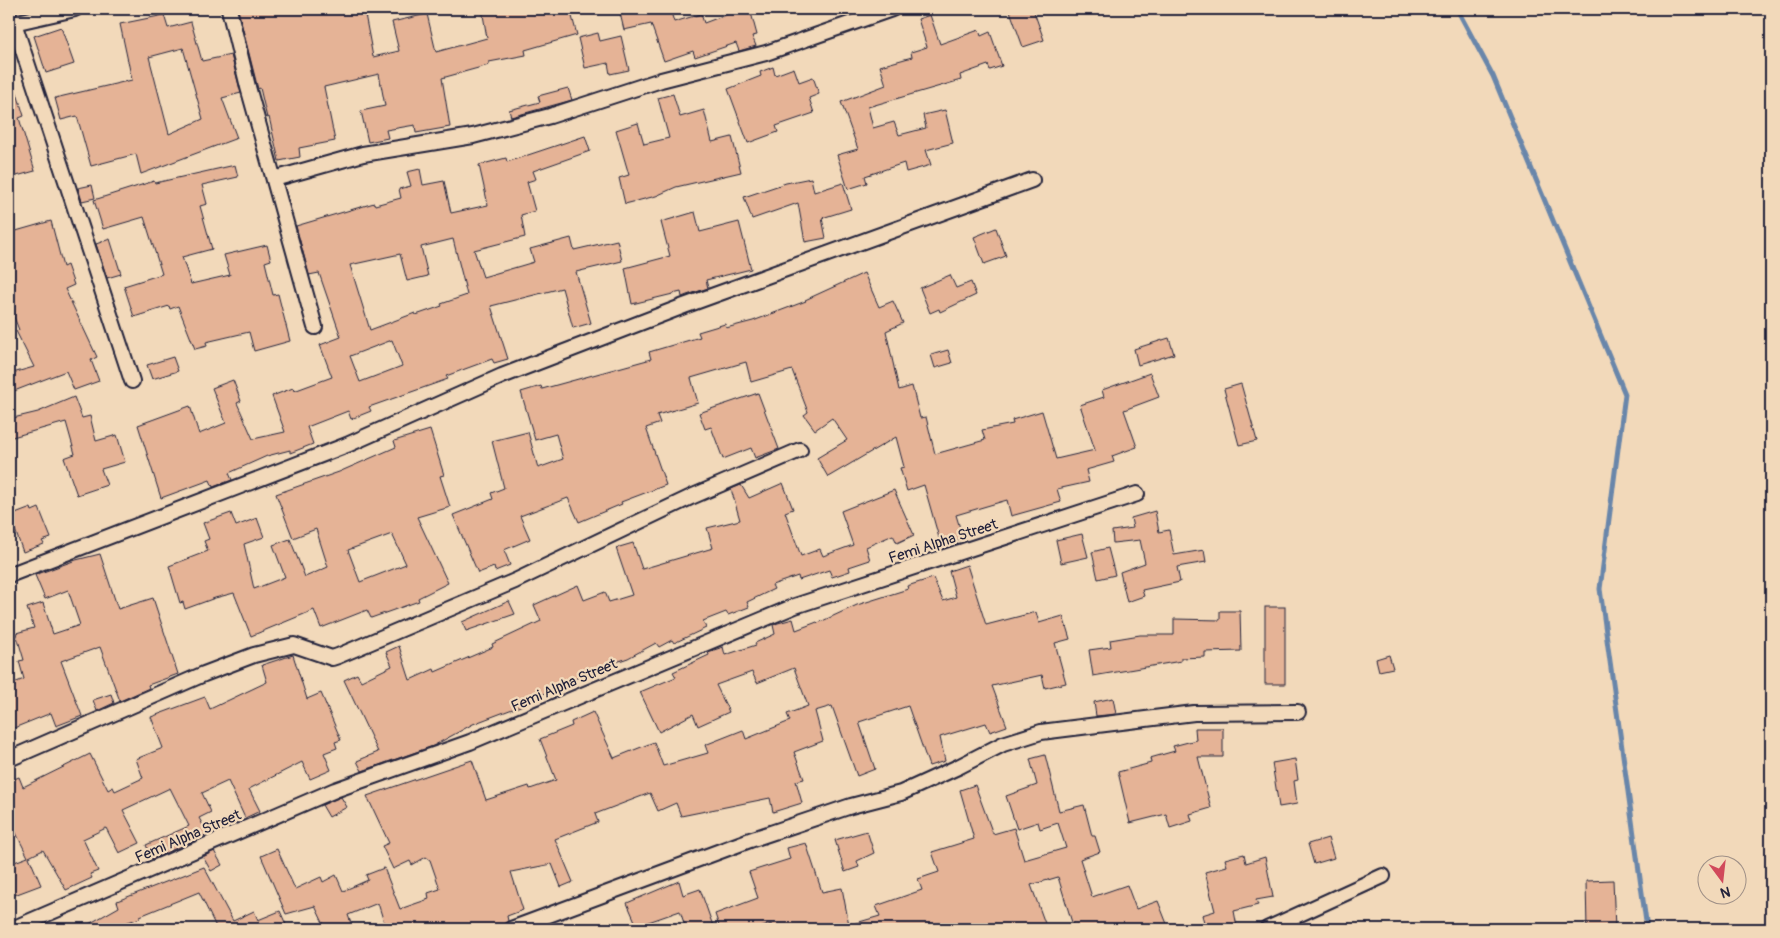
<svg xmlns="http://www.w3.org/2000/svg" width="1780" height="938" viewBox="0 0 1780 938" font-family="Pangolin,sans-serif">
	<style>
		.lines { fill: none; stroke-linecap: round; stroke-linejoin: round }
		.stream { stroke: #6986aa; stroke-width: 5 }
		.building { fill: #e5b396; stroke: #22223b; fill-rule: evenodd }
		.minor-casing { stroke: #22223b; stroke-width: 18 }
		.minor { stroke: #f2d9ba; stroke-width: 14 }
		.labels { text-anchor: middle; stroke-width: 4.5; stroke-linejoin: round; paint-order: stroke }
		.street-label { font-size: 15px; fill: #22223b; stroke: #f2d9ba }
	</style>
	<rect width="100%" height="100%" fill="#f2d9ba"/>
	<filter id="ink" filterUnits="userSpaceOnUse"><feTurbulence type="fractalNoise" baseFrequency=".02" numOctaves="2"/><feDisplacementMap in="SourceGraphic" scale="10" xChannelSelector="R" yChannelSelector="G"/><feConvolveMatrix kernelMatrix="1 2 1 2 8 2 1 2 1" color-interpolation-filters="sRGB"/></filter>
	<g filter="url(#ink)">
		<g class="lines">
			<path class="stream" d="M1457 9 1493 76 1625 394 1600 589 1647 929"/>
		</g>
		<g class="building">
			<path d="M247 9H364L373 57 399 51 392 22 427 14 436 52 487 38 482 9H570L577 35 525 50 526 55 489 62V65L442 78 450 127 416 133 415 125 386 130 388 138 368 142 361 111 385 106 379 74 324 87 335 141 299 148 300 157 279 161 269 117 267 118 260 88 258 89 238 10Z"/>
			<path d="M619 9H670L674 22 701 14 704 23 728 14 727 9H750L757 35 752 36 756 46 739 51 736 43 695 57 693 51 664 61 651 24 624 30Z"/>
			<path d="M1017 9H1033L1044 40 1023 47 1010 11Z"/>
			<path d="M164 15 168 28 191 22 202 61 231 55 241 93 222 98 237 138 141 174 136 154 91 166 77 116 61 120 55 98 132 80 120 24ZM183 48 203 119 169 134 149 57Z"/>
			<path d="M930 15 940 44 979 30 981 36 990 32 1002 66 990 70 988 65 960 75 961 80 868 107 873 128 894 122 899 135 926 128 923 115 945 110 953 143 926 150 931 165 906 172 904 163 865 176 867 183 848 189 837 155 858 149 841 102 886 85 880 66 912 57 911 52 927 47 918 19Z"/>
			<path d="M61 27 74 64 46 73 34 36Z"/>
			<path d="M598 33 600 41 621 36 629 70 610 74 608 63 585 68 578 38Z"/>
			<path d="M773 67 775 75 794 68 799 82 813 77 819 94 809 98 814 113 776 126 778 132 748 143 728 89 761 76 760 72Z"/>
			<path d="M9 77H12L24 116 19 118 35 171 9 178Z"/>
			<path d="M568 88 572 100 511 117 509 110 540 102 538 96Z"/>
			<path d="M673 94 680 117 704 110 712 142 732 137 741 172 676 187 656 196 625 204 619 178 629 175 616 130 638 123 644 144 669 138 658 98Z"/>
			<path d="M585 136 590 151 533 171 536 179 527 182 535 211 521 215 525 237 474 250 483 277 534 262 530 249 571 238 574 250 617 240 622 261 576 272 591 323 573 328 562 288 491 306 508 359 494 363 492 359 446 376 448 379 369 407 371 411 351 419 348 411 307 427 313 444 290 453V450L267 456 229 473 232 480 213 487 210 480 161 498 138 425 190 406 199 434 226 423 212 388 233 380 241 401 237 403 253 439 285 432 272 396 293 388 294 391 332 377 320 345 341 337 319 273 309 275 296 226 374 203 375 205 401 198 399 189 411 186 407 172 420 169 423 185 444 181 451 213 488 205 479 165 506 158 507 162ZM453 239 467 295 441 304 442 306 416 315 415 313 370 330 350 265 400 254 407 281 428 276 421 247ZM392 340 402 366 360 382 350 356Z"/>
			<path d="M235 165 238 177 202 185 207 204 200 206 212 249 182 257 191 284 230 275 224 255 267 245 271 260 265 262 273 295 278 294 290 341 254 351 249 332 206 342 207 346 195 349 178 306 170 309 169 306 134 317 124 286 162 274 144 217 103 229 94 200 154 181 155 183Z"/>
			<path d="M811 178 814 192 843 183 851 209 822 218 826 238 805 242 798 203 752 219 744 197 786 183Z"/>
			<path d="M92 185 95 198 82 201 78 188Z"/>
			<path d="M695 212 700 232 739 222 751 269 706 280 708 288 687 295 682 297 681 292 632 304 625 268 670 256 661 222Z"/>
			<path d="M51 221 63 267 67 265 74 285 65 289 97 357 91 360 99 381 74 390 66 371 9 393V374L34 367 16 331 19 330 9 304V233Z"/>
			<path d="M996 228 1006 256 984 264 974 237Z"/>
			<path d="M110 239 121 274 107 278 96 244Z"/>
			<path d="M864 273 879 307 893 301 903 323 886 331 899 390 912 386 920 418 926 417 935 454 985 440 982 430 1013 424 1012 420 1042 411 1056 459 1095 450 1080 405 1104 397 1102 390 1150 373 1159 397 1124 410 1137 447 1112 456 1114 462 1086 470 1089 482 1057 489 1061 502 1011 516 1007 500 956 515 963 538 941 545 924 485 907 491 900 468 904 467 896 437 828 477 817 458 847 440 832 418 815 430 804 415 808 412 792 370 751 382 746 362 691 378 698 403 657 415 660 423 646 428 666 485 621 502 622 504 579 522 568 498 520 516 530 539 504 550 510 565 495 571 494 567 478 573 453 515 493 499 491 493 504 488 492 441 528 432 538 468 563 459 556 434 535 440 521 392 541 386 542 389 651 359 649 352 700 337 698 332 725 324 726 328 753 321 806 301 805 300Z"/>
			<path d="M950 275 956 288 971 282 976 295 940 312 939 309 930 313 920 288Z"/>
			<path d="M1169 338 1174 354 1138 365 1134 349Z"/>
			<path d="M948 350 952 363 935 368 931 355Z"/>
			<path d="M173 357 178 371 152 379 147 365Z"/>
			<path d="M1241 384 1257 441 1239 445 1224 389Z"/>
			<path d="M758 393 779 449 755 458 751 448 723 459 711 427 705 429 699 413Z"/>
			<path d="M74 397 82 418 90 416 96 441 117 435 125 462 101 469 107 485 77 495 64 458 75 454 66 422 9 438V419L38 412Z"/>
			<path d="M430 430 444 475 440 476 450 507 417 517 448 583 418 598 419 601 371 618 367 610 321 628 314 610 251 636 234 593 215 598 185 609 183 602 180 603 169 566 208 551 204 541 209 539 203 523 231 513 236 526 257 518 264 537 244 544 254 589 285 577 273 545 290 539 305 577 328 567 316 529 293 538 276 494 339 472 396 447 394 441ZM392 534 406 564 360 582 348 550Z"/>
			<path d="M783 483 793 509 785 512 801 556 820 549 823 556 853 545 841 511 894 490 914 535 897 543 893 535 866 547 870 560 849 567 850 571 832 577 829 570 799 580 798 576 772 585 774 589 747 602 749 607 728 615 726 612 703 621 706 628 674 643 672 640 659 647 656 643 628 658 596 669 547 692 523 705 473 724 433 746 362 771 357 761 378 752 344 680 357 674 361 681 392 666 386 652 399 646 410 680 434 669 435 672 493 647 492 644 541 621 534 605 578 585 584 600 605 592 609 602 632 595 616 548 633 543 642 569 713 548 707 528 740 520 731 489 741 485 749 498Z"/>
			<path d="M31 508 32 511 39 508 51 538 42 541 44 544 23 552 10 516Z"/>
			<path d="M1155 511 1159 532 1169 530 1174 555 1204 550 1206 562 1177 567 1180 582 1142 590 1144 596 1127 602 1120 572 1145 563 1140 540 1113 543 1112 531 1133 528 1131 518Z"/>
			<path d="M1082 534 1088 557 1061 563 1056 540Z"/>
			<path d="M1108 548 1115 575 1098 579 1092 552Z"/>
			<path d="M100 554 118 609 153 598 178 674 148 685 149 688 120 701 100 647 61 661 82 716 56 726 51 713 9 730V685L24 679 19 661 24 660 16 633 34 628 27 608 43 603 53 634 80 625 68 590 45 599 35 575 76 560Z"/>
			<path d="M967 565 986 625 1036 612 1039 623 1063 616 1070 639 1055 643 1066 683 1045 688 1042 675 992 686 1007 726 990 732 986 723 940 737 945 761 929 766 908 706 859 722 875 769 857 776 832 706 815 711 823 741 794 752 804 779 796 781 802 803 773 812 770 798 681 816 676 803 658 811 650 793 595 814 598 822 555 839 573 882 561 887 552 864 511 872 523 910 507 916 508 921 502 929H386L378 903 348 915 353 929H326L315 906 286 914 261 856 277 849 295 889 321 877 323 882 336 875 343 891 368 880 366 875 384 868 400 909 429 899 428 893 440 889 430 860 426 857 412 865 410 861 393 869 382 846 389 843 367 796 472 760 486 800 529 786 530 789 556 780 540 739 572 726 571 722 593 712 614 758 654 742 663 766 708 753 705 745 743 730 746 739 790 721 787 714 808 706 794 668 757 683 752 672 716 685 729 712 698 726 693 714 659 732 640 692 676 677 673 672 709 655 708 652 723 647 725 655 756 645 755 643 775 634 773 625 778 623 793 619 796 630 817 622 818 623 857 605 908 589 907 586 933 578 943 601 956 597 949 571Z"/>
			<path d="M509 601 515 614 466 631 462 622Z"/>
			<rect x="1265" y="607" width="20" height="77"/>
			<path d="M1220 611H1240L1241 651 1205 652V657L1181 658V661L1093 676 1089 650 1111 647 1110 640 1140 635H1174V619L1220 620Z"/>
			<path d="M293 655 307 699 321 693 341 740 335 742 337 748 324 753 331 770 310 779 302 762 249 789 260 811 245 818 228 781 202 793 211 812 199 818 208 834 152 859 146 845 189 826 170 788 123 810 140 843 119 853 106 828 83 839 98 871 90 874 92 878 66 890 43 850 29 857 41 885 9 897V864L28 857 9 819V781L19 777 23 787 90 754 108 790 113 787 115 791 143 778 136 759 163 748 151 717 205 697 210 709 267 682 262 665Z"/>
			<path d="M1389 655 1393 668 1379 671 1376 659Z"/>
			<path d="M111 694 114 703 97 711 93 700Z"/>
			<path d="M1113 698 1116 714 1096 716 1094 702Z"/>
			<path d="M1195 728H1223V757H1198L1211 808 1190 814 1192 821 1170 828 1166 814 1130 823 1118 772 1151 763 1150 758 1175 751 1173 746 1196 740Z"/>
			<path d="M1045 755 1059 811 1084 805 1092 836H1095L1100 852 1080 859 1092 897 1127 885 1136 909 1158 901 1169 929H1126L1124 925 1111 929H1074L1058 877 1031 885 1047 929H772L771 924 757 929H720L715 914 758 898 749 872 790 859 787 848 806 843 822 892 842 888 849 925 880 916 876 906 922 890 918 879 939 872 932 852 974 839 960 790 975 785 993 834 1014 828 1024 860 1066 848 1058 823 1040 829 1038 822 1017 829 1006 796 1037 785 1030 759Z"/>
			<path d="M1295 759 1298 780 1294 781 1297 804 1279 807 1272 763Z"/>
			<path d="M341 797 347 807 329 817 322 805Z"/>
			<path d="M867 831 874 853 857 861 859 867 845 872 835 840Z"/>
			<path d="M1328 838 1334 858 1314 864 1308 844Z"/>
			<path d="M214 851 222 865 211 871 203 857Z"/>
			<path d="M1244 854 1246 863 1265 857 1273 897 1256 900 1258 905 1234 911 1237 927 1223 929 1222 925 1206 929 1202 915 1215 911 1205 872 1227 866 1225 859Z"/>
			<path d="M204 867 233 921 254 911 258 920 280 911 288 929H217L199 892 140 916V918L107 929H80L119 907 117 901Z"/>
			<path d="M1613 880 1615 929H1587L1586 881Z"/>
			<path d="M679 881 683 895 700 889 713 926 704 929H686L680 911 637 926 627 903Z"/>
		</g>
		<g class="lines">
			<defs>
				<g id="minor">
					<path d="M229 9 248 87 315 327"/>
					<path d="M14 23 132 381"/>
					<path d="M9 24 75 9"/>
					<path d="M274 179 363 154 473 136 550 116 661 80 766 53 892 9"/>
					<path d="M9 575 347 445 502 376 684 306 1032 180"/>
					<path d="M9 759 204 674 254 655 294 645 332 658 338 656 515 581 691 497 800 450"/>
					<path d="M12 929 335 790 470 742 795 606 1137 494"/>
					<path d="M511 929 750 840 851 806 901 793 958 767 1003 744 1041 732 1194 713 1298 712"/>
					<path d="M1267 929 1383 876"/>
				</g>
			</defs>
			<use href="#minor" class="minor-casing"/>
			<use href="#minor" class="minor"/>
		</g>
	</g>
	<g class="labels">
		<g class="street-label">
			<text transform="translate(943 541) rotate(-18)" y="5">Femi Alpha Street</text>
			<text transform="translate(564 685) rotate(-23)" y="5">Femi Alpha Street</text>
			<text transform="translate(188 836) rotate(-23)" y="5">Femi Alpha Street</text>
		</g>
	</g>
	<rect width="1780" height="938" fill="none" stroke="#f2d9ba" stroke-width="30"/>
	<rect x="15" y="15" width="1750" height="908" fill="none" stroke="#22223b" stroke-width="2" filter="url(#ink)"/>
	<g transform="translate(1722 880) rotate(165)"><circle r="24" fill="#f2d9ba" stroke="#9f9087"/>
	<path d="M0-4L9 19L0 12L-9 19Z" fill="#d1495b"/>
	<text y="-8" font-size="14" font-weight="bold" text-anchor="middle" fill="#22223b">N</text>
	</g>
</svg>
